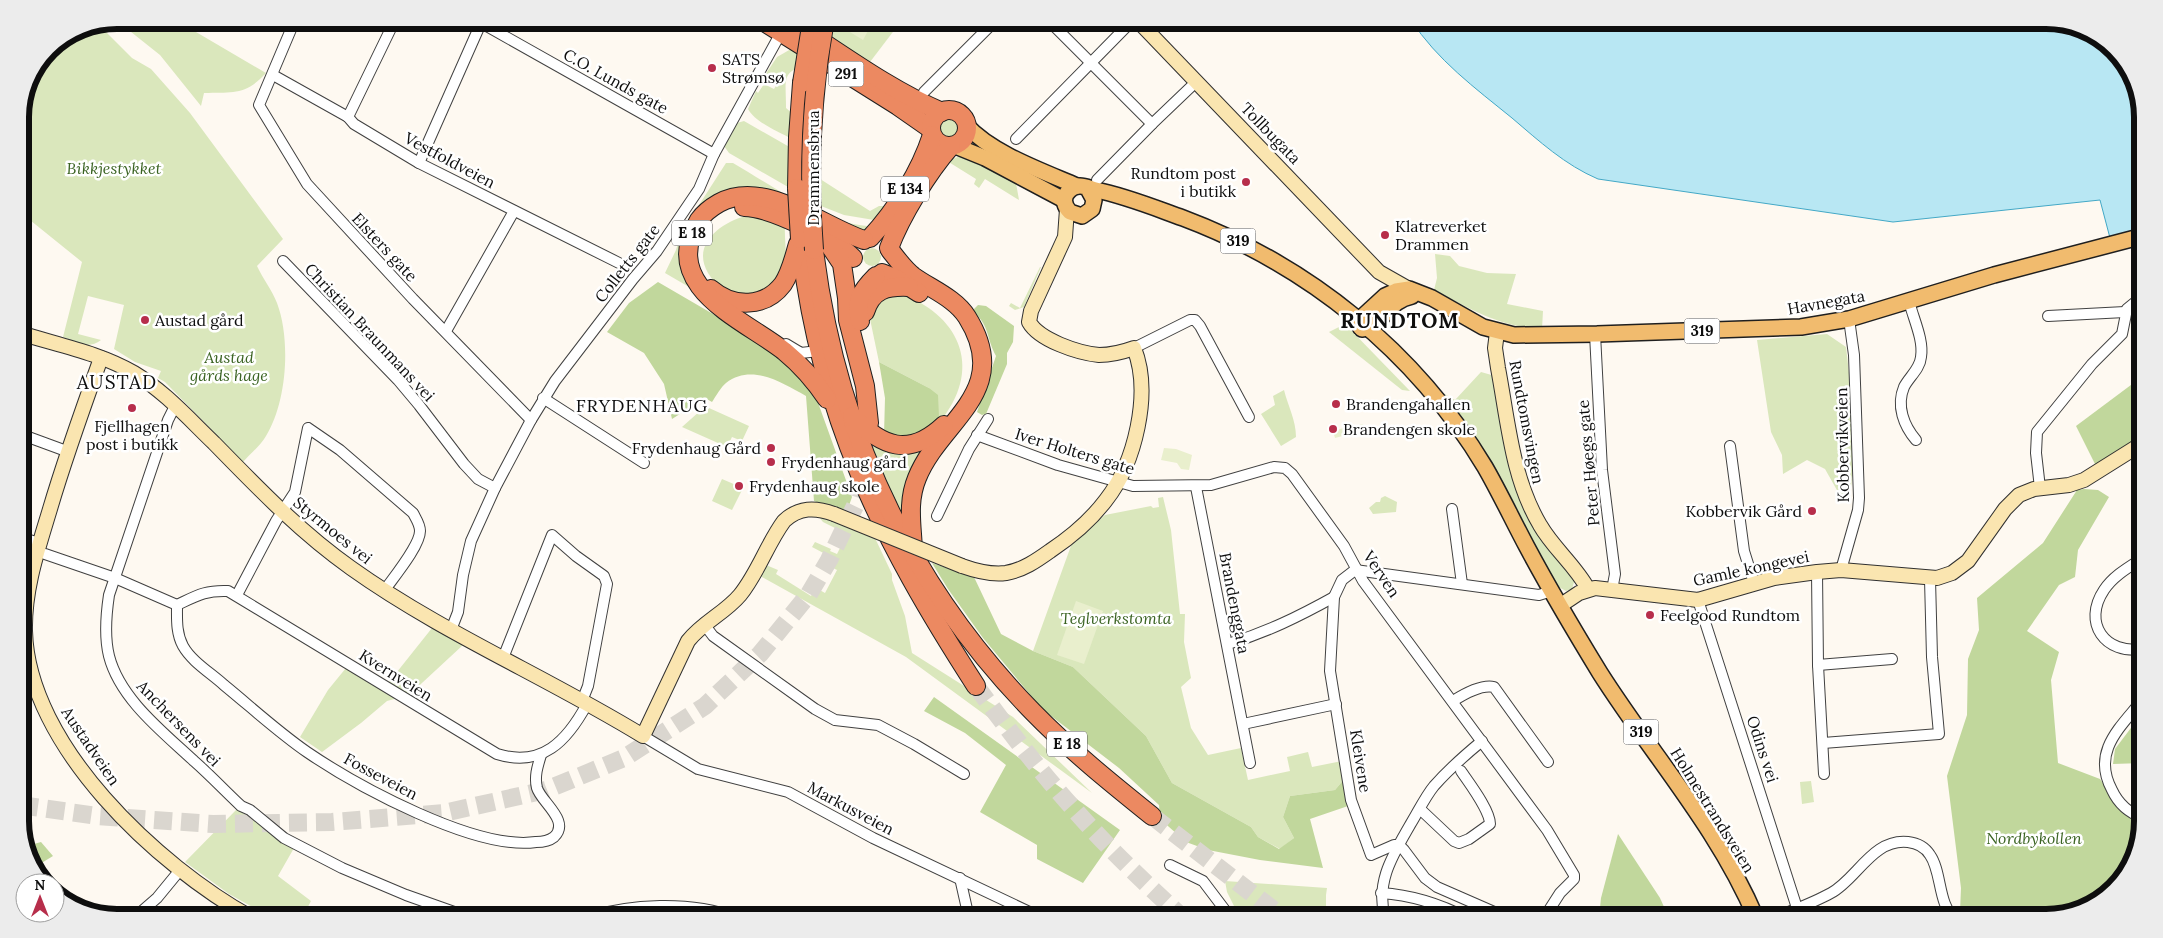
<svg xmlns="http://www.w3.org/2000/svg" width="2163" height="938" viewBox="0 0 2163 938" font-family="Lora,serif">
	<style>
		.green { fill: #dae7bc }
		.forest { fill: #c1d79c }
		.pitch { fill: #e9efcd }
		.water { fill: #b8e7f3; stroke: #43a8c6 }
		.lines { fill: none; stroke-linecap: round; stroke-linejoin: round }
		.highway-tunnel { stroke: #dad6cf; stroke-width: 18; stroke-dasharray: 18 9; stroke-linecap: butt }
		.street-casing { stroke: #414141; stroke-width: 12 }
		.secondary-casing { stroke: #303030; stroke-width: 16 }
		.primary-casing { stroke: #1f1f1f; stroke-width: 18 }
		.highway-casing { stroke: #1f1f1f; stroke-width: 20 }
		.street { stroke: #fff; stroke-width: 10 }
		.secondary { stroke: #fae5b0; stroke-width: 14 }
		.primary { stroke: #f1bb6e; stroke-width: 15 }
		.highway { stroke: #ec8961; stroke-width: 18 }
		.secondary-bridge-casing { stroke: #303030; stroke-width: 16; stroke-linecap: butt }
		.highway-bridge-casing { stroke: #1f1f1f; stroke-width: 20; stroke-linecap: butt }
		.secondary-bridge { stroke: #fae5b0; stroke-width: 14 }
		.highway-bridge { stroke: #ec8961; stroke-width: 18 }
		.poi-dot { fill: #b72e4b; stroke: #fff; stroke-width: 2 }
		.labels { text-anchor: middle; stroke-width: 5; stroke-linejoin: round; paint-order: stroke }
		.shield { fill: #fff; stroke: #565656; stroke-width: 1 }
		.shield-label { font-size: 15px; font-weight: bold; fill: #0e0e0e }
		.poi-label { font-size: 16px; fill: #0e0e0e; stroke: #fff; text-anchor: start }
		.street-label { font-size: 16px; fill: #0e0e0e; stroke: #fff }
		.park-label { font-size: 16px; font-style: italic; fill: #3a6322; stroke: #fff }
		.neighbourhood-label { font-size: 18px; letter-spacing: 1px; fill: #0e0e0e; stroke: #fff }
		.quarter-label { font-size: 19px; letter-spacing: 1px; fill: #0e0e0e; stroke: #fff }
		.district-label { font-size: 21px; font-weight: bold; letter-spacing: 1px; fill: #0e0e0e; stroke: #fff }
		.rim { fill: none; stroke: #0e0e0e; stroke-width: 6 }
	</style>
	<rect width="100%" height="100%" fill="#fef9f1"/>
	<g class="green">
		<path d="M116 20H181L196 32 266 73C245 96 233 92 204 93L201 106 160 55Z"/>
		<path d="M802 20H902L870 62Z"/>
		<path d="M98 24 132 58 151 69 190 113 283 239 257 266C263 279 272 290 277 303 291 340 287 402 266 436 260 446 250 454 243 462L165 382 158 378 161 371 135 362 114 349 124 305 88 296 78 334 101 340C88 350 77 342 63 337L82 262 20 212C20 140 5 42 98 24Z"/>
		<path d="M791 49 814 62C780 72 786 76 786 108L794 115 792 139C778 131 756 123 748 109L756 91 758 93 764 84 774 89 778 82 770 77 768 80 763 78 777 57Z"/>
		<circle cx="949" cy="128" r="9"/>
		<path d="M744 121 793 149 789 159 870 211 879 206H884L880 221 844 215 821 206 729 153 724 146 737 123Z"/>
		<path d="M963 155 1018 180 1016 183 1019 200 985 179 979 188 974 184 976 179 947 161Z"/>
		<path d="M726 163H733C769 184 826 224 867 226L865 231 759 192 691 220C679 240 678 267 691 287H689L665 273 676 250 681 233Z"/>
		<path d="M745 216 766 219 785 226C784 239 788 257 784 268 780 280 766 294 753 296 748 296 740 293 734 293 731 292 726 292 723 291 717 287 712 279 708 273 691 244 721 223 745 216Z"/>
		<circle cx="872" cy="257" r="9"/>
		<path d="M1435 254 1450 256 1459 266 1487 273 1516 274 1507 304 1543 311 1542 329C1499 327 1471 309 1434 290L1437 278Z"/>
		<path d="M1040 267H1041L1024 307 1015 310 1009 306 1011 303 1020 308Z"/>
		<path d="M899 293C958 314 983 365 943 418L939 417 929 388 879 362 870 319 883 296Z"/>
		<path d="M1345 324 1410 391 1402 390 1329 332Z"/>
		<path d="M1827 334 1846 347 1851 390 1854 459 1850 497 1842 499 1825 469 1807 460 1783 474 1782 455 1771 432 1757 340Z"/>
		<path d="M1481 372 1495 376 1511 475 1523 503 1575 579 1572 589 1566 591 1555 585 1438 390 1455 400Z"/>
		<path d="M1284 390C1288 406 1296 420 1296 437L1281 446 1261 414 1275 405 1273 396Z"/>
		<path d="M709 408 749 426 742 441 732 437 727 447 682 427 700 411Z"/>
		<path d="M928 444 904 521 880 470 871 446 880 448Z"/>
		<path d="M722 479 743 488 732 510 712 501Z"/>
		<path d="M1385 496 1397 502 1396 512 1373 514 1369 508 1376 502H1380L1381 498Z"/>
		<path d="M1163 497 1171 530 1180 614H1185L1184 642 1191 678 1181 687 1191 728 1208 755 1241 748 1248 780 1290 771 1287 757 1308 752 1312 767 1342 761 1345 778 1335 790 1290 796 1283 817 1294 838 1280 849 1258 837 1251 827 1172 783 1146 736 1073 667 1033 651 1072 543 1105 515 1151 506 1153 508 1159 507 1158 498Z"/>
		<path d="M818 516 875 538 892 574V580L905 616 912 653 1013 717 1092 793 906 657 760 576 766 565 778 570 776 574 811 596 816 588 825 593 837 570 829 566 833 558 812 547 815 542 831 549 830 551 837 554 847 534 823 522Z"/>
		<path d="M432 628 463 645 409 695 387 701 361 723 322 752 300 737 328 690 346 668 379 687 389 682Z"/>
		<path d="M1811 781 1814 802 1802 804 1800 782Z"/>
		<path d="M237 809 294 848 278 876 311 901 302 918H272L229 894 185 862Z"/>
		<path d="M1225 881 1327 888 1326 895V918H1251L1236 910 1227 892Z"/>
	</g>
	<g class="forest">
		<path d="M658 282 725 321 799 372 816 397 852 497 846 514 814 501 806 396C782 383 752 363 726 383 721 387 716 396 712 402L705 398 672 419 664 384 644 353 607 332 629 303Z"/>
		<path d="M978 305 986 306 1014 326 1013 342 1007 353V364L986 414 982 415 977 412 996 356C986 337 990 327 974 312V309Z"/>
		<path d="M879 362 929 388 938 395 939 417 943 418 941 421 906 440 884 435 885 398Z"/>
		<path d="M2143 376V443L2099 472 2076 426Z"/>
		<path d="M2084 489 2098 490 2109 497 2078 550 2075 577 2059 585 2027 631 2059 652 2051 680 2058 763 2100 779 2123 811 2143 823 2136 859 2100 902 2046 918H1949L1960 912 1961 888 1947 776 1967 715 1968 659 1979 630 1977 598 2043 543 2077 490Z"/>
		<path d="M932 563 974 577 1001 634 1033 651 1073 667 1146 736 1172 783 1251 827 1258 837 1279 849 1294 838 1283 817 1290 796 1335 790 1345 778 1348 806 1310 819 1323 868 1260 860 1208 850 1186 842 1160 819 1159 805 1119 768 1042 709 983 638 948 589Z"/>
		<path d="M934 697 1120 830 1083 883 1037 859V845L980 812 1006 765 965 733 924 711Z"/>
		<path d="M2143 712V763L2113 764 2115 749Z"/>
		<path d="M1618 834 1660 898 1669 918H1599L1601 898Z"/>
		<path d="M41 842 53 856 35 867 27 846Z"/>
		<path d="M55 884 75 896 86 912 79 911 55 892Z"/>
	</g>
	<g class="pitch">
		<path d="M830 20H874L863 40Z"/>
		<path d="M1363 424 1365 430 1335 438 1333 431 1344 428 1350 429 1352 427Z"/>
		<path d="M1164 448 1176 449 1192 455 1189 470 1181 469 1177 463 1161 460Z"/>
		<path d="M1076 601 1103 611 1084 664 1057 655Z"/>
	</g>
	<path class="water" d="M1411 20H2046L2084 27 2127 63 2143 111V229L2110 238 2100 200 1893 222 1598 179C1565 165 1539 141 1512 118 1475 88 1437 60 1411 20Z"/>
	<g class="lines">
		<g class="highway-tunnel">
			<path d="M976 686C1007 728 1038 769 1073 808 1107 847 1145 883 1183 918"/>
			<path d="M20 805 98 816 213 824 332 822 444 813 546 790 624 758 705 706 760 654 809 594 829 560 855 506 863 483 876 430"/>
			<path d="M1152 816 1284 918"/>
		</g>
		<defs>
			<g id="street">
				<path d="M295 20 259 105 307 184 413 299 531 420"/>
				<path d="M476 20 714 154"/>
				<path d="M1048 20 1152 124"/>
				<path d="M273 75 348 117 354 124 419 163 619 263"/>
				<path d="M924 92 996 20"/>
				<path d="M348 117 395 20"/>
				<path d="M1016 139 1133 20"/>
				<path d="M419 163 481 23"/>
				<path d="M1097 180 1152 124 1197 81"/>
				<path d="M283 261 398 380 419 405 464 464 478 479 495 488"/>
				<path d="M1909 301C1913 318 1924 340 1921 357 1920 369 1909 377 1904 387 1896 406 1904 426 1916 440"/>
				<path d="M2048 316 2125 312"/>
				<path d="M446 331 514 211"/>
				<path d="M1595 334 1602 470 1615 574 1612 590"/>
				<path d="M786 344 801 353 818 351"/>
				<path d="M1134 348 1190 320H1195L1200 326 1249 417"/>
				<path d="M543 398 644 463"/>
				<path d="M175 406 168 420 109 595C106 615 104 636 109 656 120 699 163 732 194 761 210 775 225 791 241 806L250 810 284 838 342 868 406 895 471 918"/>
				<path d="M20 434 69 452"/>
				<path d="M977 435 1058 465 1133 486 1211 485 1274 467 1285 468 1292 474 1344 546 1363 581 1547 830 1574 875V879L1560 893 1544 918"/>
				<path d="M1730 446 1744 551 1754 583"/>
				<path d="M1196 487 1250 763"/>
				<path d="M2040 488 2036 453 2037 432 2092 364 2122 334 2127 309 2143 296"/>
				<path d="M1452 509 1462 584"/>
				<path d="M937 516 969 449 988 419"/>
				<path d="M20 537 39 543"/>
				<path d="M45 554 115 578 177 605"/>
				<path d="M2143 558C2129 567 2113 576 2104 590 2082 623 2105 655 2143 649"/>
				<path d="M1355 570 1342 580 1334 597 1330 671 1351 800 1371 855 1394 845H1399"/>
				<path d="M1355 570 1539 595 1552 591"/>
				<path d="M1841 570 1858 510 1859 498 1854 355 1849 319"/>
				<path d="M1817 572 1818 665 1824 774"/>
				<path d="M237 595 276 521 295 492 308 428 340 450 413 513C416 519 420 524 420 531 420 546 393 578 384 591"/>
				<path d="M1698 600 1797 908"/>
				<path d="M177 605C177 619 176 633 183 646 192 662 211 673 224 685 251 707 278 732 307 752 357 786 476 851 536 842 542 842 549 841 554 837 571 821 541 802 537 788 534 776 538 765 541 755"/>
				<path d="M177 605C196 596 205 590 228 591L497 754C542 768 567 741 587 704"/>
				<path d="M704 624 713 636 815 709 835 720 878 725 914 744 964 774"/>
				<path d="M451 630 458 612 463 575 471 541 495 488 531 420 555 381 633 279 657 251 699 189 714 154 783 29"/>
				<path d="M1228 644C1267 632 1298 617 1334 597"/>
				<path d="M503 658 552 535 576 556 604 576 607 584 588 686 582 701"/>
				<path d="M1818 665 1892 659"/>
				<path d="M2143 699C2121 727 2091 751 2112 790 2118 803 2129 813 2143 818"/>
				<path d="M1453 701C1464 694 1481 684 1494 687L1548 762"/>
				<path d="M1243 724 1336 704"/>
				<path d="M643 736 698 769 788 792 873 838 1042 918"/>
				<path d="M1823 743 1939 734 1932 657 1930 579"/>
				<path d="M1420 809 1454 841 1459 843 1469 839 1490 824C1490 810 1469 783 1461 771"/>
				<path d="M1399 845 1404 850 1425 878 1437 887 1508 918"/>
				<path d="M1170 865 1203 881 1231 918"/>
				<path d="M960 878 969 918"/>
				<path d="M1381 893C1412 895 1440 904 1467 918"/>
				<path d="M134 918 157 898 180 870"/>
				<path d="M583 918C631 904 689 900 737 918"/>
				<path d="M1385 918C1375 882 1393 855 1410 825 1418 812 1425 797 1434 786 1449 769 1465 755 1482 741"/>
				<path d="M1774 918C1793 910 1813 903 1831 893 1857 879 1873 838 1908 842 1917 843 1925 847 1930 855 1942 872 1938 906 1955 918"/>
			</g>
			<g id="secondary">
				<path d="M1137 20 1379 272 1409 289"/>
				<path d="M1497 332 1495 348 1498 368C1508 421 1512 478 1540 525 1553 548 1575 565 1588 589"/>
				<path d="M20 333C58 345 100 353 134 373 164 391 189 419 214 443 257 487 300 532 351 568 442 633 547 677 643 736L688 641C703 622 725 613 740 595 758 573 767 544 784 521 799 507 815 507 834 514"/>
				<path d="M101 358C83 408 65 458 50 509 38 549 24 589 25 631 28 746 158 866 252 918"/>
				<path d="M962 566C976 571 991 575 1006 573 1023 570 1036 561 1050 551 1071 537 1091 520 1106 500 1135 463 1152 393 1134 348 1123 352 1111 355 1099 355 1078 353 1039 340 1029 322L1031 311 1065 237 1067 209"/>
				<path d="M1561 605 1579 593 1595 588 1698 600 1774 578 1817 572 1841 570 1937 578 1952 573 1968 561 2005 509 2019 495 2034 489 2069 485 2084 480 2143 443"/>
			</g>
			<g id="primary">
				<path d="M966 125C991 153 1042 171 1077 186"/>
				<path d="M953 145 985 158 1064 200"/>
				<path d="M1088 189 1094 200 1092 209 1082 216 1070 212C1065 207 1062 200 1067 193 1070 189 1075 186 1080 186 1086 186 1091 189 1096 190 1126 196 1155 208 1183 218 1308 265 1415 351 1485 467 1500 493 1513 521 1527 547 1550 590 1575 632 1600 673 1652 755 1718 828 1756 918"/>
				<path d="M1360 327V319L1385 296 1396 291 1409 289 1432 298 1483 327 1514 335 1597 334 1801 327 1849 319 1994 275 2143 236"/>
				<path d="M1362 329C1382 327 1388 300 1412 296"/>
			</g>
			<g id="highway">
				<path d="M761 20 898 106 931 129"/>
				<path d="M789 20C839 52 888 89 942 112"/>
				<circle cx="949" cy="128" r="18"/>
				<path d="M797 188 798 137 802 83"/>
				<path d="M744 207C770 207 835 239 853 258"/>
				<path d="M870 238C896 210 920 172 932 135"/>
				<path d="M800 239C819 415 881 539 976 686"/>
				<path d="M828 243 842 264 847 298 848 320 865 386 869 423"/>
				<path d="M889 248C901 216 928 172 951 146"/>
				<path d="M814 250C836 428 907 583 1033 712 1070 750 1111 783 1152 816"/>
				<path d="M890 250C897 259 904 269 913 276 931 289 955 298 967 317 1014 392 940 420 917 478 907 502 912 525 913 550"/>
				<path d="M882 273 897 279 919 293"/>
				<path d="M711 289C733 308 765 308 783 284 791 272 794 257 798 244"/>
				<path d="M865 312C872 289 887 286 909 287"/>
				<path d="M860 321C855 300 861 291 876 276"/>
				<path d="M827 399C815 381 801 365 784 351 743 319 658 287 699 220 704 213 712 207 719 203 764 178 822 226 864 240"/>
				<path d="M852 416C882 447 909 458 944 425"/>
			</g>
		</defs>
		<use href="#street" class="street-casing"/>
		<use href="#secondary" class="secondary-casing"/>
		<use href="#primary" class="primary-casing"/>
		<use href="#highway" class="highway-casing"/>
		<use href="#street" class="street"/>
		<use href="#secondary" class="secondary"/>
		<use href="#primary" class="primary"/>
		<use href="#highway" class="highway"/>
		<defs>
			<path id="secondary-bridge" d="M834 514 962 566"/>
			<g id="highway-bridge">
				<path d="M802 83 812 20"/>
				<path d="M797 188 800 239"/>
				<path d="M814 250C808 173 811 97 825 20"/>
			</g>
		</defs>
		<use href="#secondary-bridge" class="secondary-bridge-casing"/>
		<use href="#highway-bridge" class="highway-bridge-casing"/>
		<use href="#secondary-bridge" class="secondary-bridge"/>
		<use href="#highway-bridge" class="highway-bridge"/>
	</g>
	<g class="poi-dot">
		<circle cx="712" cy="68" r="5"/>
		<circle cx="1246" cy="182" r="5"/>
		<circle cx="1385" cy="235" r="5"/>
		<circle cx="145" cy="320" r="5"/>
		<circle cx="1336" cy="404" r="5"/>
		<circle cx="132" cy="408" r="5"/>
		<circle cx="1333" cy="429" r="5"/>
		<circle cx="771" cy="448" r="5"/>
		<circle cx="771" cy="462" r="5"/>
		<circle cx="739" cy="486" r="5"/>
		<circle cx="1812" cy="511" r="5"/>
		<circle cx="1650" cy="615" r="5"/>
	</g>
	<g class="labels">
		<g class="shield">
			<rect x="828.5" y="61.5" width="35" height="25" rx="4"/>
			<rect x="881" y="176.5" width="48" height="25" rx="4"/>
			<rect x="672" y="220.5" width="40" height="25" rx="4"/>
			<rect x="1220.5" y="228.5" width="35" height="25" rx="4"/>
			<rect x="1684.5" y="318.5" width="35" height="25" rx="4"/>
			<rect x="1623.5" y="719.5" width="35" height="25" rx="4"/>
			<rect x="1047" y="731.5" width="40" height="25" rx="4"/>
		</g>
		<g class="shield-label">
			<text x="846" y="79">291</text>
			<text x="905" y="194">E 134</text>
			<text x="692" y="238">E 18</text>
			<text x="1238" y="246">319</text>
			<text x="1702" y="336">319</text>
			<text x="1641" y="737">319</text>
			<text x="1067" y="749">E 18</text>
		</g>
		<g class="poi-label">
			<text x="722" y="65">SATS<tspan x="722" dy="18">Strømsø</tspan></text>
			<text x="1236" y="179" text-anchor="end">Rundtom post<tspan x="1236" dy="18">i butikk</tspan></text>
			<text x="1395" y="232">Klatreverket<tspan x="1395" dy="18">Drammen</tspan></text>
			<text x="155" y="326">Austad gård</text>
			<text x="1346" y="410">Brandengahallen</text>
			<text x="132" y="432" text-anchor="middle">Fjellhagen<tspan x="132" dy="18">post i butikk</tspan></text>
			<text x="1343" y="435">Brandengen skole</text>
			<text x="761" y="454" text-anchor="end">Frydenhaug Gård</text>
			<text x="781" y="468">Frydenhaug gård</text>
			<text x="749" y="492">Frydenhaug skole</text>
			<text x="1802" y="517" text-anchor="end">Kobbervik Gård</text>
			<text x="1660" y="621">Feelgood Rundtom</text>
		</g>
		<g class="street-label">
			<text transform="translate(616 81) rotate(29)" y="6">C.O. Lunds gate</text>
			<text transform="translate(1271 133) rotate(46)" y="6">Tollbugata</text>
			<text transform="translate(450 160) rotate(28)" y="6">Vestfoldveien</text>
			<text transform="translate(813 168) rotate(-90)" y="6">Drammensbrua</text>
			<text transform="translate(385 247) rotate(47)" y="6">Elsters gate</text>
			<text transform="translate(627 263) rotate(-52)" y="6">Colletts gate</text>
			<text transform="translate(1826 302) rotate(-10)" y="6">Havnegata</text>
			<text transform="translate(370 332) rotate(47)" y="6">Christian Braunmans vei</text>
			<text transform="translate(1527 422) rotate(79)" y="6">Rundtomsvingen</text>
			<text transform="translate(1842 445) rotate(-91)" y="6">Kobbervikveien</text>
			<text transform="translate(1075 451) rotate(17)" y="6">Iver Holters gate</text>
			<text transform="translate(1588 463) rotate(-95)" y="6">Peter Høegs gate</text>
			<text transform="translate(333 530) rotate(39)" y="6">Styrmoes vei</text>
			<text transform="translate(1751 568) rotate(-12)" y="6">Gamle kongevei</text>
			<text transform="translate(1382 574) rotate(56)" y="6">Verven</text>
			<text transform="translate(1235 603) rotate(79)" y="6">Brandenggata</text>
			<text transform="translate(396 675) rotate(32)" y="6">Kvernveien</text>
			<text transform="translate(179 723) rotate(46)" y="6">Anchersens vei</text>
			<text transform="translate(91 746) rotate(56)" y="6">Austadveien</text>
			<text transform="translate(1763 749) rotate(72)" y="6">Odins vei</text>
			<text transform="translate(1361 761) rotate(81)" y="6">Kleivene</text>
			<text transform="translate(381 776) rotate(28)" y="6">Fosseveien</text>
			<text transform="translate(851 808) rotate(28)" y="6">Markusveien</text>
			<text transform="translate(1713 810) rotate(58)" y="6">Holmestrandsveien</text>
		</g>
		<g class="park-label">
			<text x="114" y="174">Bikkjestykket</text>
			<text x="229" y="363">Austad<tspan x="229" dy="18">gårds hage</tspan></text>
			<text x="1116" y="624">Teglverkstomta</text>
			<text x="2034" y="844">Nordbykollen</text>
		</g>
		<g class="neighbourhood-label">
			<text x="642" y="412">FRYDENHAUG</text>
		</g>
		<g class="quarter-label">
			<text x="117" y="389">AUSTAD</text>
		</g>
		<g class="district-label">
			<text x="1400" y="328">RUNDTOM</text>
		</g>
	</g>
	<path d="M0 0H2163V938H0ZM117 29H2046A88 88 0 0 1 2134 117V821A88 88 0 0 1 2046 909H117A88 88 0 0 1 29 821V117A88 88 0 0 1 117 29Z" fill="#ececec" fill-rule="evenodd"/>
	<path class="rim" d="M117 29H2046A88 88 0 0 1 2134 117V821A88 88 0 0 1 2046 909H117A88 88 0 0 1 29 821V117A88 88 0 0 1 117 29Z"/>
	<g transform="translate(40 898)"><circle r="24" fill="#ffffff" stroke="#9f9f9f"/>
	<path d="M0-4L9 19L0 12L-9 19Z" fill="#b72e4b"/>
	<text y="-8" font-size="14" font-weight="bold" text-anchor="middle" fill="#0e0e0e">N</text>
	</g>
</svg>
